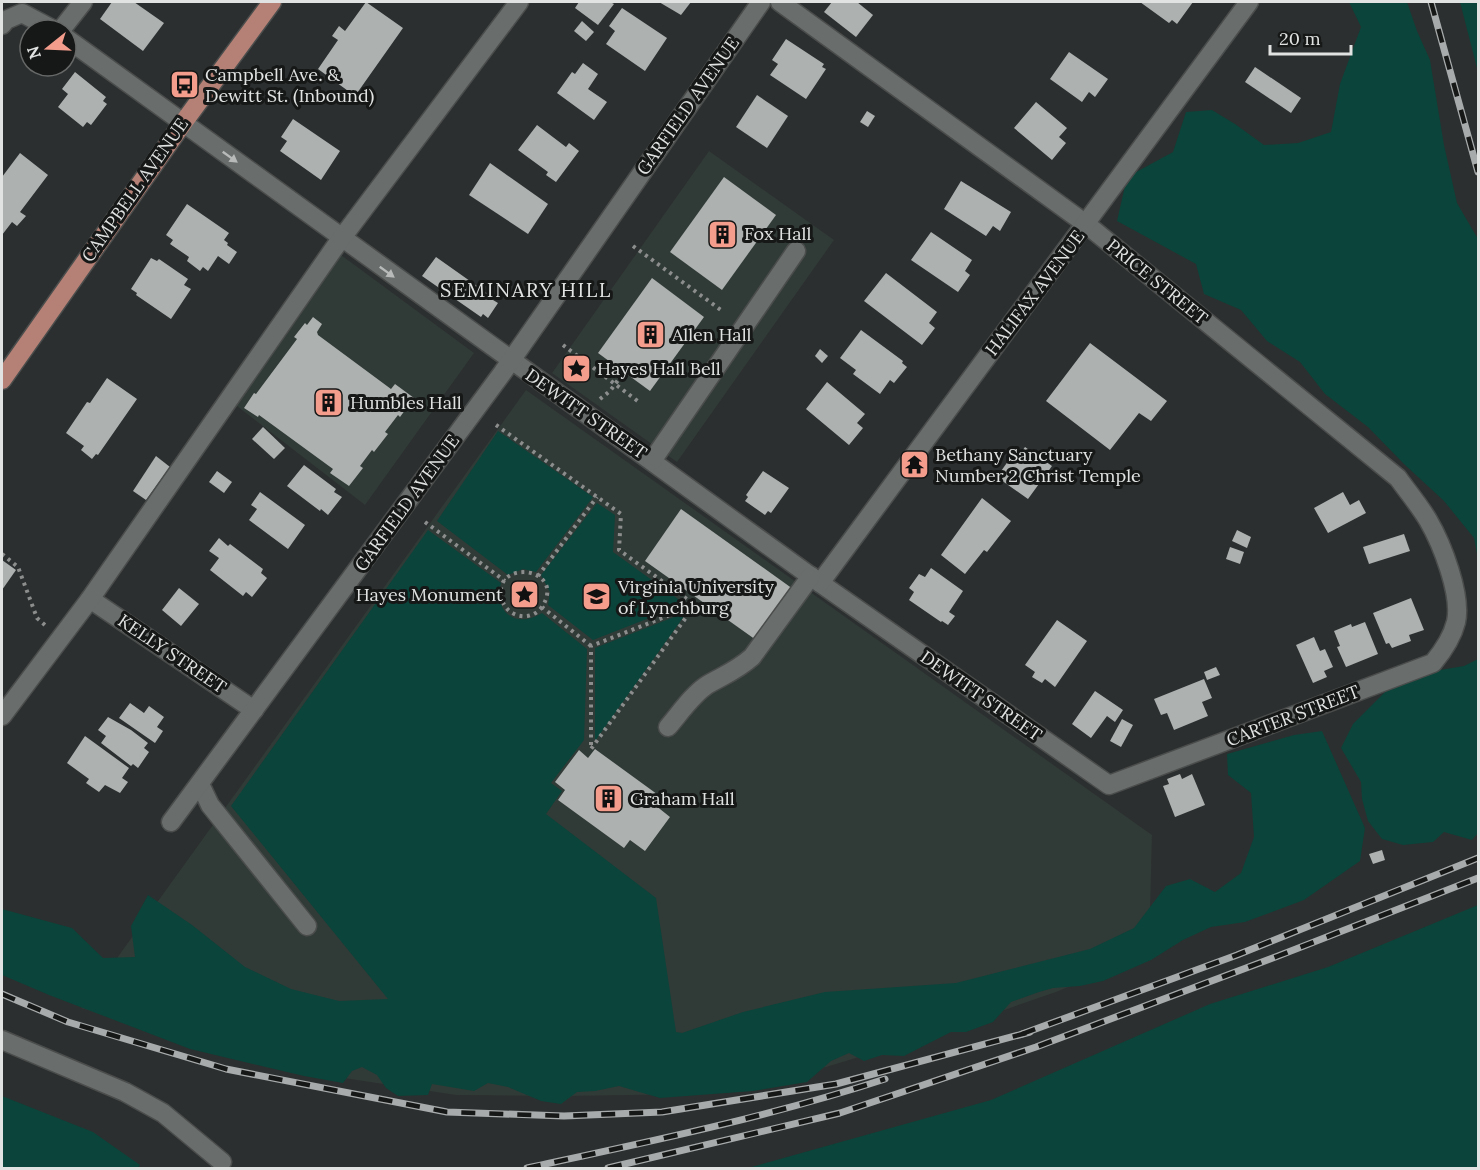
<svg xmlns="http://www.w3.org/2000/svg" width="1480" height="1170" viewBox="0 0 1480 1170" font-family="Lora,serif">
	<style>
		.built { fill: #303a37 }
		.green { fill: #0b443a }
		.building { fill: #adb1b0 }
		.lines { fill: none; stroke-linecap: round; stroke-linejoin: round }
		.minor-casing { stroke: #4a4d4c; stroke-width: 21 }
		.major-casing { stroke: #4a4d4c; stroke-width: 21 }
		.path { stroke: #8c8e8e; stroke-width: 4; stroke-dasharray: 3 4.5; stroke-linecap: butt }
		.minor { stroke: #696d6c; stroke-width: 18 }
		.major { stroke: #b58075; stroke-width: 18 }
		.rail-casing { stroke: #a8abab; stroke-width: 7 }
		.rail { stroke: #161717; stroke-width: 4.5; stroke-dasharray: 14; stroke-linecap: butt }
		.oneway { fill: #b7bab9 }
		.labels { text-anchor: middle; stroke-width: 6; stroke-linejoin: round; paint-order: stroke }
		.poi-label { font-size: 18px; fill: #e1e3e3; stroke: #161717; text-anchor: start }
		.street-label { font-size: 18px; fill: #e1e3e3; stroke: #161717 }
		.neighbourhood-label { font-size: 20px; letter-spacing: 1.5px; fill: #e1e3e3; stroke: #161717 }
	</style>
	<rect width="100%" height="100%" fill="#2c2f2f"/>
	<g class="built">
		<path d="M709 151 834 240 677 462 552 373Z"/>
		<path d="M341 255 474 353 365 505 233 403Z"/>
		<path d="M526 390 1152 835 1149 954 1056 992 932 1035 826 1067 697 1094 566 1096 456 1095 324 1075 229 1052 81 1008Z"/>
	</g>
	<g class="green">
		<path d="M1349 2H1407L1417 31 1430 60 1444 145 1457 203 1478 239V559L1474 538 1444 501 1404 464 1368 427 1325 394 1300 362 1267 341 1241 310 1204 294 1196 264 1117 221 1127 177 1173 152 1186 112 1212 110 1235 124 1264 145 1298 143 1331 132 1340 84 1361 27Z"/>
		<path d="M1460 2H1478V72Z"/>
		<path d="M498 431 593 497 536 572 523 569 508 575 437 521Z"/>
		<path d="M597 503 615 515 613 552 685 604 593 640 548 605 550 592 541 575Z"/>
		<path d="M428 530 501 583C493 613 517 629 542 613L587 649 584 740 551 783 562 791 546 814 656 898 676 1032 682 1033 743 1012 825 992 956 983 1090 949 1134 928 1166 886 1190 879 1215 892 1241 873 1254 837 1251 793 1228 775 1227 754 1294 735 1322 731 1365 828 1360 861 1304 900 1245 922 1211 927 1183 940 1151 960 1103 981 1080 986 1053 988 1039 992 1011 1002 993 1022 966 1032H951L904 1056 882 1055 864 1061 849 1053 831 1061 807 1082 753 1091 660 1098 619 1086 595 1091 577 1092 561 1104 541 1101 508 1087 488 1083 474 1091 432 1084 428 1095 398 1096 386 1088 377 1075 362 1067 352 1071 343 1083 304 1076 190 1049 49 995 2 975V909L72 928 103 958 135 957 131 926 148 895 192 925 245 967 291 989 339 1001 388 999 231 806Z"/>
		<path d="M687 612 595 741V648Z"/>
		<path d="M1478 659V833L1472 840 1444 832 1433 842 1403 845 1382 839 1368 821 1362 799 1361 782 1341 748 1353 724 1385 692 1428 672 1464 666Z"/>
		<path d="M1478 905V1168H748L991 1100 1210 1004 1328 967Z"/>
		<path d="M2 1096 93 1132 140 1165 138 1168H2Z"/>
	</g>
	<g class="building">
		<path d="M112 2H134L164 23 143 51 100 19Z"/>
		<path d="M366 2 403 28 355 96 318 69 338 40 332 36 339 26 345 31Z"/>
		<path d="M579 2H610L614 4 598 25 575 8Z"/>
		<path d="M659 2H691L681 15Z"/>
		<path d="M832 2H857L873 15 856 37 824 12Z"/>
		<path d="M1140 2H1193L1177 24 1172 20 1169 23Z"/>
		<path d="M622 8 667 38 645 71 606 44 615 31 609 26Z"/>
		<path d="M582 21 594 32 586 41 574 31Z"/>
		<path d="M786 39 824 64 822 67 826 69 806 99 770 75 778 64 772 60Z"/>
		<path d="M1069 52 1108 79 1095 97 1089 92 1082 102 1050 79Z"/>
		<path d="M583 63 598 74 588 89 607 102 594 120 557 93 572 72 575 74Z"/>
		<path d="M1255 67 1301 98 1291 113 1245 82Z"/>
		<path d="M75 72 106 97 103 101 107 104 91 125 87 122 83 127 58 107 68 94 62 89Z"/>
		<path d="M757 95 788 116 767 148 736 127Z"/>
		<path d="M1036 102 1067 128 1059 137 1066 143 1052 160 1014 128Z"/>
		<path d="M867 111 875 116 868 127 860 122Z"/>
		<path d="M293 119 340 151 321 180 280 151 287 141 281 137Z"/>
		<path d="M537 125 566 147 569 143 579 151 556 182 546 175 548 172 518 150Z"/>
		<path d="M20 153 48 175 20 212 26 216 17 226 12 222 2 235V177Z"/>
		<path d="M490 163 548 204 528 234 469 195Z"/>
		<path d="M724 177 776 215 722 290 670 252Z"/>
		<path d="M961 181 1011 212 1000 231 993 226 986 236 944 209Z"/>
		<path d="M187 204 229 233 224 240 228 243 227 245 237 252 229 264 218 256 208 271 203 267 200 271 187 261 189 257 170 244 173 240 166 235Z"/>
		<path d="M931 232 972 260 965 271 970 275 958 292 911 260Z"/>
		<path d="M436 257 494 298 493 300 498 303 488 318 483 314 481 317 422 276Z"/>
		<path d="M151 258 157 261 159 259 188 279 184 285 191 289 171 319 136 295 137 293 131 289Z"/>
		<path d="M886 273 937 312 929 323 935 328 922 345 864 301Z"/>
		<path d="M652 278 704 317 650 391 598 353Z"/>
		<path d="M313 317 322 324 317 332 318 335 391 389 395 384 414 398 400 417 398 415 385 432 388 434 374 452 372 450 360 466 363 468 349 486 330 473 333 469 259 415 258 417 244 408 254 393 256 394 297 339 294 337 305 323 307 325Z"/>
		<path d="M861 330 903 361 902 363 907 367 894 383 890 380 880 394 853 374 856 370 840 358Z"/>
		<path d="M1090 343 1167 401 1151 421 1139 413 1110 450 1046 401Z"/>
		<path d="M820 349 828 356 822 363 815 356Z"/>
		<path d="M107 378 137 399 98 455 96 454 92 459 81 450 84 446 66 433 87 402 90 403Z"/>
		<path d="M827 382 865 414 857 423 863 428 849 445 806 409Z"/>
		<path d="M263 427 285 448 274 459 252 439Z"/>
		<path d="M1025 447 1052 466 1028 499 1001 480 1003 477 999 474 1011 457 1015 461Z"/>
		<path d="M156 456 170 467 146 500 133 491Z"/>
		<path d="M304 465 336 489 334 492 342 497 328 515 321 509 320 511 287 486Z"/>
		<path d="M217 471 232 482 224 493 209 482Z"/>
		<path d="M763 471 789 488 771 513 768 511 765 515 745 501 748 497 746 495Z"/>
		<path d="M260 492 305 525 288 549 249 520 257 509 251 505Z"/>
		<path d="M1343 492 1350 505 1359 500 1366 513 1328 533 1314 508Z"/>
		<path d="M982 498 1011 521 987 552 984 550 965 574 941 555Z"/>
		<path d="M681 509 793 589 756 640 645 561Z"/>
		<path d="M1237 530 1251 537 1247 548 1232 541Z"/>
		<path d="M1404 534 1410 551 1369 564 1363 547Z"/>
		<path d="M219 538 228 546 230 544 263 569 261 573 267 578 252 597 246 592 243 596 210 570 219 558 209 551Z"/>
		<path d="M1230 547 1244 552 1240 564 1226 559Z"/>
		<path d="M2 560 16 570 2 590Z"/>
		<path d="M931 568 963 591 949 612 955 616 948 625 942 621 941 622 909 600 914 592 909 588 919 574 925 577Z"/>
		<path d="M179 588 199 604 181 626 162 610Z"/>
		<path d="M1411 598 1424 630 1409 635 1411 641 1392 648 1389 643 1386 644 1373 613Z"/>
		<path d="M1057 620 1087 641 1055 687 1045 679 1042 683 1032 677 1035 672 1025 665Z"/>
		<path d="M1365 622 1378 654 1346 667 1337 647 1340 646 1334 631 1351 624 1352 627Z"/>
		<path d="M1314 637 1320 651 1325 649 1333 667 1324 671 1327 677 1313 683 1296 645Z"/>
		<path d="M1216 667 1220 675 1207 680 1204 672Z"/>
		<path d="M1204 679 1212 698 1202 702 1208 716 1174 730 1167 713 1161 715 1154 699Z"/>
		<path d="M1095 691 1123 710 1115 722 1107 716 1091 738 1072 724Z"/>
		<path d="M130 703 144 713 149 706 164 717 157 727 163 731 155 743 119 718Z"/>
		<path d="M108 717 131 730 148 743 144 748 149 752 138 768 133 764 131 766 101 743 106 736 98 730Z"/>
		<path d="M1122 719 1133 725 1121 747 1110 741Z"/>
		<path d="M85 736 129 768 122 778 128 782 120 793 105 785 99 792 86 783 89 779 67 763Z"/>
		<path d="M595 749 661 797 655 805 670 817 645 851 630 840 624 848 558 800 565 790 555 782 579 750 588 758Z"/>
		<path d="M1180 774 1182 779 1192 774 1205 805 1175 817 1163 786 1169 784 1167 779Z"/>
		<path d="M1382 850 1385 860 1373 864 1369 854Z"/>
	</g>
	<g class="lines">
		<defs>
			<g id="minor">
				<path d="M2 25 6 20 22 13 54 30"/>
				<path d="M61 30 83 2"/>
				<path d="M66 38 820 583 1109 785 1433 663C1443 651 1452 638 1456 622 1462 595 1442 544 1428 520 1419 505 1408 492 1398 478L1086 224 780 2"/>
				<path d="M652 461 796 251"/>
				<path d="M820 583 1249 2"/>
				<path d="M90 599 254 710"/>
				<path d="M2 716 90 599 335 247 519 2"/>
				<path d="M668 727C680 713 692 695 707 685 724 675 736 671 752 657L811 576"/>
				<path d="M200 784 210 805 307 926"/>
				<path d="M171 822 503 372 761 2"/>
				<path d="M2 1040 125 1092 163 1113 222 1162"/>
			</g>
			<path id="major" d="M2 380 183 123 272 2"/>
		</defs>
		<use href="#minor" class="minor-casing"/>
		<use href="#major" class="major-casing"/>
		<g class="path">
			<path d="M633 246 721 310"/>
			<path d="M563 345 639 402"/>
			<path d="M600 399 610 391 624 372"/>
			<path d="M496 425 621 514 619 550 695 605 591 749V646L695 605"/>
			<path d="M425 522 505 581"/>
			<path d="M2 554 18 567 37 618 45 625"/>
			<path d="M538 576 597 497"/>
			<path d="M542 607C531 622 508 618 502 600 490 558 568 566 542 607L591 646"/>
		</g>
		<use href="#minor" class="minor"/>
		<use href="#major" class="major"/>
		<defs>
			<g id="rail">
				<path d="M1431 2 1478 172"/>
				<path d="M2 994 68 1022 226 1069 447 1112 564 1116 662 1112 836 1084 1030 1032"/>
				<path d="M1022 1034 1237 955 1478 858"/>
				<path d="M527 1168C647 1142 769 1117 885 1079"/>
				<path d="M608 1168 840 1113 1036 1047 1278 956 1478 878"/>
			</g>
		</defs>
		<use href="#rail" class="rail-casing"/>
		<use href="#rail" class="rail"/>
	</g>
	<defs><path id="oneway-solid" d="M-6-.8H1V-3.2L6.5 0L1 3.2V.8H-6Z" transform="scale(1.5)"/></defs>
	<g class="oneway">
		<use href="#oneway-solid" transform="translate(230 157) rotate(36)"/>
		<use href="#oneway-solid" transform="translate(387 272) rotate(36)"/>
	</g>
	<defs>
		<symbol id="bus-square" viewBox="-11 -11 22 22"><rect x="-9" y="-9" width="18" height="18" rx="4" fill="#f49d8c" stroke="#161717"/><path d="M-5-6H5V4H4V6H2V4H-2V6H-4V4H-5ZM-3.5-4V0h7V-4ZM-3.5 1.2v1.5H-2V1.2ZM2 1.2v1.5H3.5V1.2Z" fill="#111"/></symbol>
		<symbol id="building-square" viewBox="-11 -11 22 22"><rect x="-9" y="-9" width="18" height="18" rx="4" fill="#f49d8c" stroke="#161717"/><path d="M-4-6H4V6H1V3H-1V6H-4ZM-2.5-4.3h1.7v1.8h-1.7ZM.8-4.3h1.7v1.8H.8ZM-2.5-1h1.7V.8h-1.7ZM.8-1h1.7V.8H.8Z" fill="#111"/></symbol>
		<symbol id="sight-square" viewBox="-11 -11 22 22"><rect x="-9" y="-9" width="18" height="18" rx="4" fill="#f49d8c" stroke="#161717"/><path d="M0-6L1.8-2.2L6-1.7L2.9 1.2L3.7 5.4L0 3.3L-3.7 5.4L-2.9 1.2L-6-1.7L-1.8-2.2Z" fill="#111"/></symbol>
		<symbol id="temple-square" viewBox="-11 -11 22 22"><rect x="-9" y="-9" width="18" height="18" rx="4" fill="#f49d8c" stroke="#161717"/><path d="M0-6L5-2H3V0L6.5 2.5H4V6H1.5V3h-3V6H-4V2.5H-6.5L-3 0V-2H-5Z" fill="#111"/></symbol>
		<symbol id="university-square" viewBox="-11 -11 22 22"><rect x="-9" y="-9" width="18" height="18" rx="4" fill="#f49d8c" stroke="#161717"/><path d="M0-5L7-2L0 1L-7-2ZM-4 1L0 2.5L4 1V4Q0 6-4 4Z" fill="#111"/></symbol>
	</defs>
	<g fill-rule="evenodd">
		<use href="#bus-square" x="168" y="68" width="33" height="33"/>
		<use href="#building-square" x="706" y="218" width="33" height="33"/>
		<use href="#building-square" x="634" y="318" width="33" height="33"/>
		<use href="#sight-square" x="560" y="352" width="33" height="33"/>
		<use href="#building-square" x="312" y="386" width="33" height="33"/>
		<use href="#temple-square" x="898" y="448" width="33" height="33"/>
		<use href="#sight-square" x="508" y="578" width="33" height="33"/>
		<use href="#university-square" x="580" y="580" width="33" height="33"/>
		<use href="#building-square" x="592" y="782" width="33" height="33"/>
	</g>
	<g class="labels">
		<g class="poi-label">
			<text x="205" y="81">Campbell Ave. &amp;<tspan x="205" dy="21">Dewitt St. (Inbound)</tspan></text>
			<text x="744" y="240">Fox Hall</text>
			<text x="672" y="341">Allen Hall</text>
			<text x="597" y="375">Hayes Hall Bell</text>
			<text x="350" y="409">Humbles Hall</text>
			<text x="935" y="461">Bethany Sanctuary<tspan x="935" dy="21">Number 2 Christ Temple</tspan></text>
			<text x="618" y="593">Virginia University<tspan x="618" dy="21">of Lynchburg</tspan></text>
			<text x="503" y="601" text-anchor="end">Hayes Monument</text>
			<text x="630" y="805">Graham Hall</text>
		</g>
		<g class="street-label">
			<text transform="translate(688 106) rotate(-55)" y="6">GARFIELD AVENUE</text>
			<text transform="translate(135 190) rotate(-55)" y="6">CAMPBELL AVENUE</text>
			<text transform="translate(1157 282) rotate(39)" y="6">PRICE STREET</text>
			<text transform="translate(1035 293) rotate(-53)" y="6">HALIFAX AVENUE</text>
			<text transform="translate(586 414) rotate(35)" y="6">DEWITT STREET</text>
			<text transform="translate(407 503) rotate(-54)" y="6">GARFIELD AVENUE</text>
			<text transform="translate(172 654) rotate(34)" y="6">KELLY STREET</text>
			<text transform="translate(981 696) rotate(35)" y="6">DEWITT STREET</text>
			<text transform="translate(1293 716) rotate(-21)" y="6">CARTER STREET</text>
		</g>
		<g class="neighbourhood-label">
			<text x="526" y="297">SEMINARY HILL</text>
		</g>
	</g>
	<rect width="1480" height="1170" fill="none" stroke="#e1e3e3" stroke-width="6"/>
	<g transform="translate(48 48) rotate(252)"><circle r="28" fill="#161717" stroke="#676969" stroke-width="1.5"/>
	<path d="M0-4.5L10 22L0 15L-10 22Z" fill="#f49d8c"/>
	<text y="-9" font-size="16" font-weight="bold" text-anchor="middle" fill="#e1e3e3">N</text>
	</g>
	<path d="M1270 45v9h81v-9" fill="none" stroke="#e1e3e3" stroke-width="3"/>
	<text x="1279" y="45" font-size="18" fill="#e1e3e3" stroke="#161717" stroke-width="4.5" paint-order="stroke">20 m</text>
</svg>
